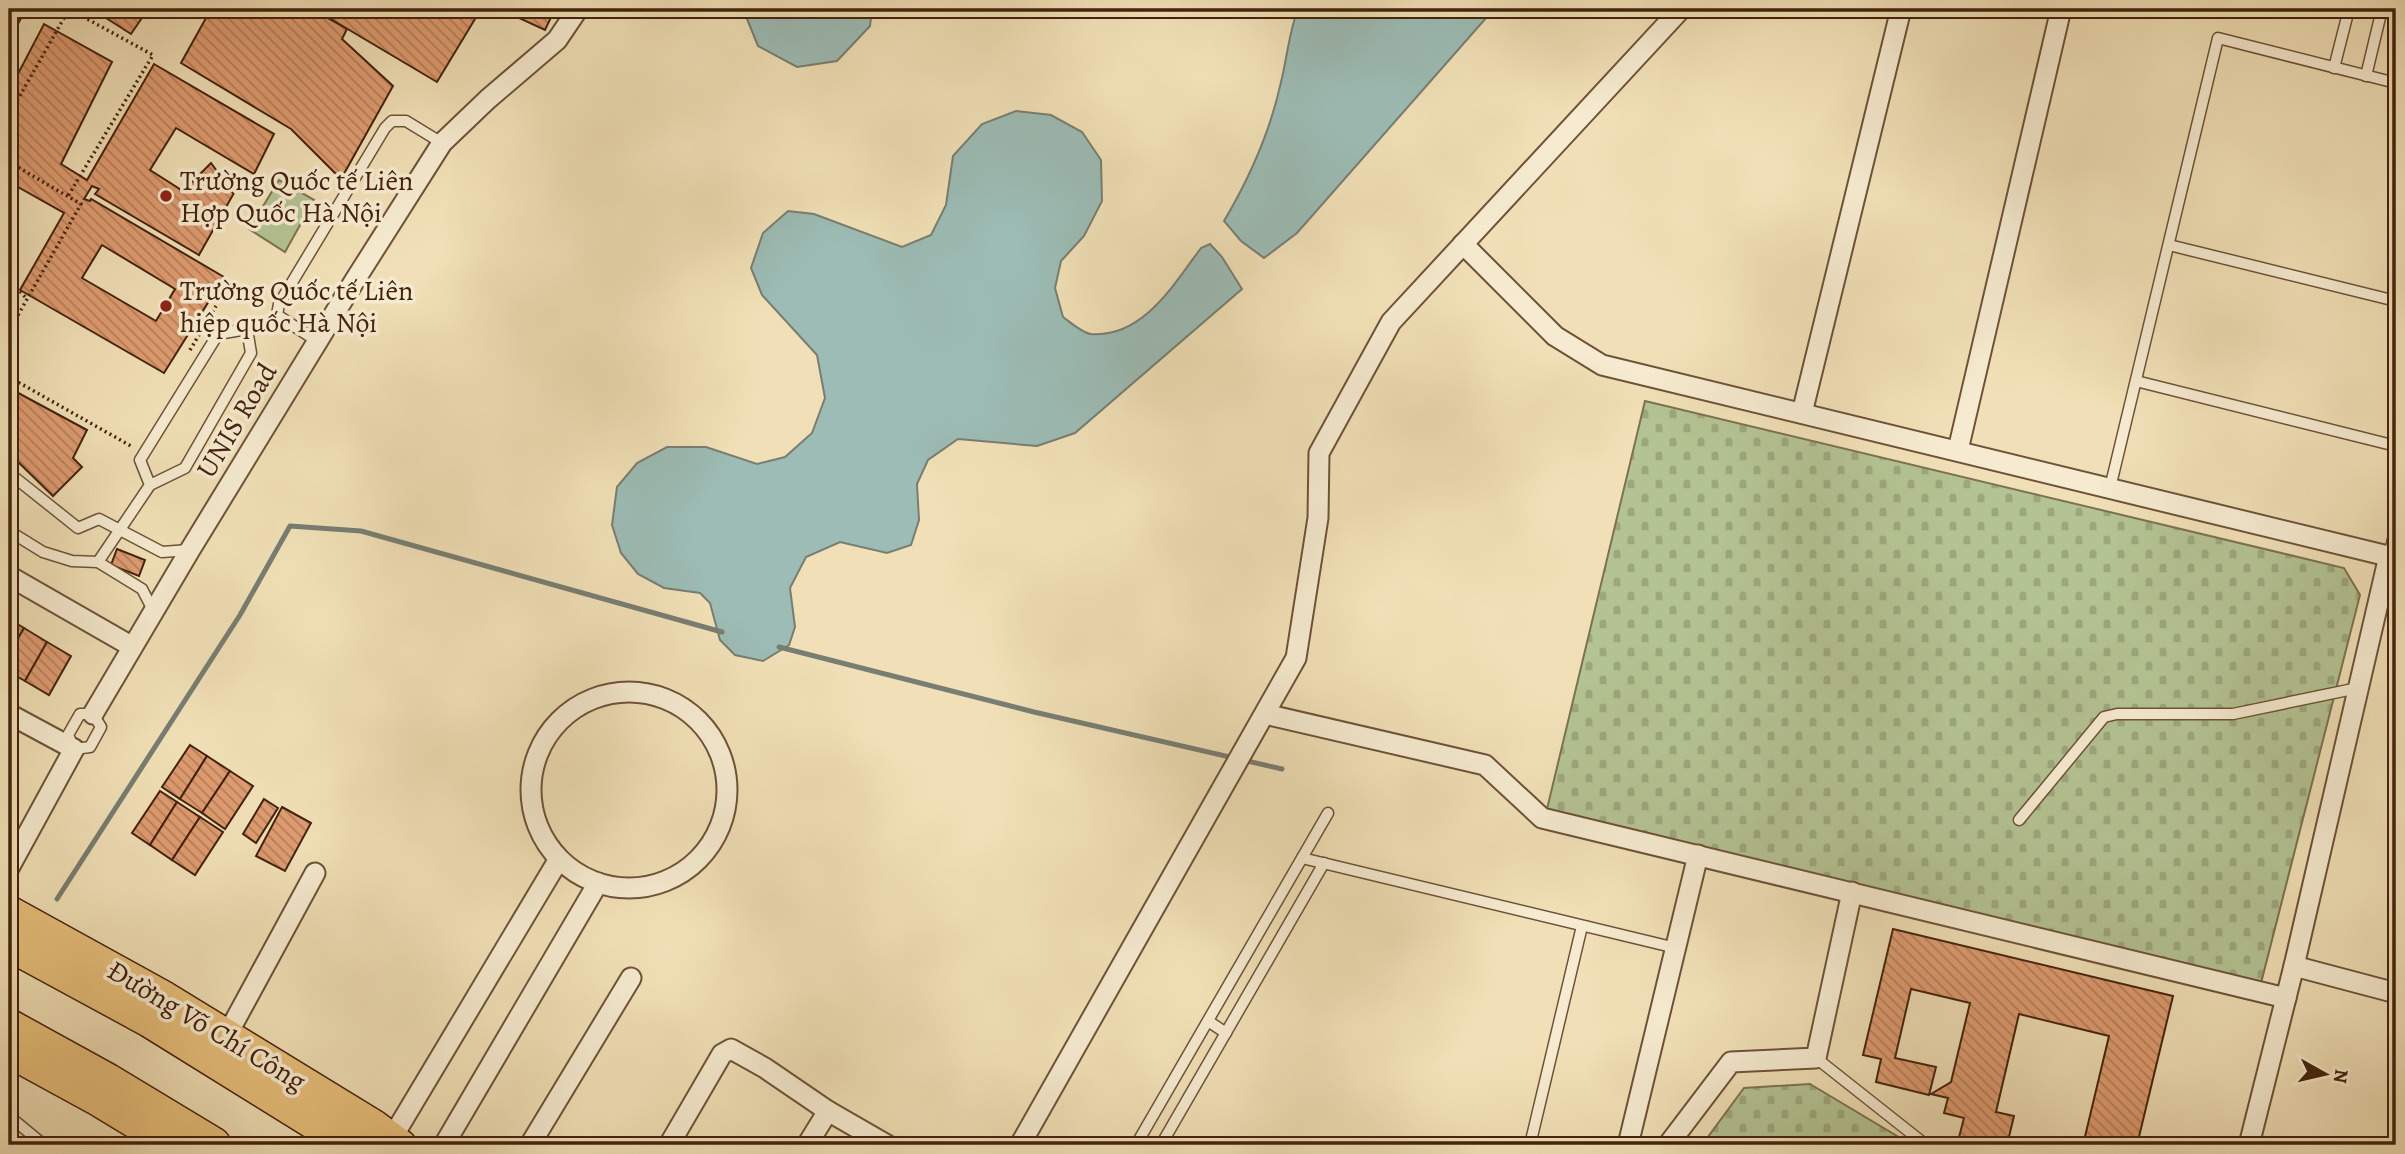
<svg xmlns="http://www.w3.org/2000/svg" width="2405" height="1154" viewBox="0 0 2405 1154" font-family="Alegreya,serif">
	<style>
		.grass { fill: #b4c393; stroke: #7c7250; stroke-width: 2 }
		.cemetery { fill: url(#cemetery-stones); stroke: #7c7250; stroke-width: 2 }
		.water { fill: #9cbcb5; stroke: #787e72; stroke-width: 2 }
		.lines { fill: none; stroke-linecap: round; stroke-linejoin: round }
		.stream { stroke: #787e72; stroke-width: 5 }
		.building { fill: url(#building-back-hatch); stroke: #43220d; stroke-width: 2; fill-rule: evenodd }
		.lane-casing { stroke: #6e5238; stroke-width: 13 }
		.street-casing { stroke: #6e5238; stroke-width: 23 }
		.primary-casing { stroke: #43220d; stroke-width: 33 }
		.highway-casing { stroke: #43220d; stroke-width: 38 }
		.path { stroke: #43220d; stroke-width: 3.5; stroke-dasharray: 2 3.5; stroke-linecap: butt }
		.lane { stroke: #f6ebd0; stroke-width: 10 }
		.street { stroke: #f6ebd0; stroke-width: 19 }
		.primary { stroke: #e8c07c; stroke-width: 30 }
		.highway { stroke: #e8c07c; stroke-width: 35 }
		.poi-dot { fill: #8f2418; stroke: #f6ebd0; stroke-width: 2.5 }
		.labels { text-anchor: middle; stroke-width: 7; stroke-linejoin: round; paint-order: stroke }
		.poi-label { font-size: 28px; fill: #43220d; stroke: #f6ebd0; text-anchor: start }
		.street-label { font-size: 28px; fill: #43220d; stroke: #f6ebd0 }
	</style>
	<defs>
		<pattern id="cemetery-stones" width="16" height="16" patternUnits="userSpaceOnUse" patternTransform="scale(1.75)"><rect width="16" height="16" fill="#b4c393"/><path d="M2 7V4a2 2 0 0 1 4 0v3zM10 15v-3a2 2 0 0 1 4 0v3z" fill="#9ca77e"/></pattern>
		<pattern id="building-back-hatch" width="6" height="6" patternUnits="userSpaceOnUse" patternTransform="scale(1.75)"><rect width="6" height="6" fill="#df9c71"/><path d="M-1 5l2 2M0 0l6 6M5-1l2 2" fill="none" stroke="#b67f5b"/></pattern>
	</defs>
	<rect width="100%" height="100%" fill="#f1e0b7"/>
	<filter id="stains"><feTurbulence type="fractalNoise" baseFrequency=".00286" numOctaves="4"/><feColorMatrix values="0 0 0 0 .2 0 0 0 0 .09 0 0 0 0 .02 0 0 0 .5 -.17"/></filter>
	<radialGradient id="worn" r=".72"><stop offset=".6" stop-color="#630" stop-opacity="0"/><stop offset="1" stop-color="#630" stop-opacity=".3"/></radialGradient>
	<path class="grass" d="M279 180 314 200 285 252 249 229Z"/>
	<g class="cemetery">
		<path d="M1645 401 2344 568 2360 595 2260 987 1547 809Z"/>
		<path d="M1810 1084 1912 1145H1702L1744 1088Z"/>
	</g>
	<g class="water">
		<path d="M743 9H872L870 26 837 61 797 67 758 46Z"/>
		<path d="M1298 9H1494L1297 233 1264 258 1241 241 1224 221C1250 177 1270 133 1281 82 1287 58 1289 32 1298 9Z"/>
		<path d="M1016 111 1051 115 1082 132 1101 160 1102 201 1084 236 1061 261 1055 288 1063 317C1070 322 1082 333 1091 334 1143 338 1174 284 1201 248L1210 244 1222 257 1242 289 1075 433 1037 446 958 439 928 460 917 484 919 520 911 545 887 553 840 542 806 557 790 588 795 627 789 645 763 661 735 655 720 640 710 603 700 593 664 588 638 574 621 553 612 525 617 487 637 463 667 447H706L757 464 785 457 812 433 825 398 817 355 762 295 751 268 763 233 788 211 814 214 902 247 931 235 946 205 953 156 982 124Z"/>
	</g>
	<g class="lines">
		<g class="stream">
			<path d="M779 647 1034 712 1282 769"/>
			<path d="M57 899 240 615 290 526 361 531 722 632"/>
		</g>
	</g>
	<g class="building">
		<path d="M9 9H16L24 13 9 40Z"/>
		<path d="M92 9H148L131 34Z"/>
		<path d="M211 9H312L347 29 342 39 393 86 341 179 291 129 181 63Z"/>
		<path d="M314 9H481L437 82Z"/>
		<path d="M507 9H555L545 30 506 12Z"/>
		<path d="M44 24 112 62 61 164 87 180 154 64 274 134 254 174 176 128 150 170 183 191 211 163 219 174 214 182 234 193 199 255 95 194 99 189 92 186 84 199 90 201 91 199 224 277 164 373 20 290 64 213 9 182V91ZM102 245 175 289 156 321 82 278Z"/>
		<path d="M9 388 87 430 73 458 82 467 53 496 9 453Z"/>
		<path d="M117 549 145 560 139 576 111 565Z"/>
		<path d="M9 619 24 628 9 654Z"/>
		<path d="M24 628 47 642 25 681 9 672V654Z"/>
		<path d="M47 642 71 656 49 695 25 681Z"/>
		<path d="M190 745 207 756 180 799 162 787Z"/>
		<path d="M207 756 230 771 202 813 180 799Z"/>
		<path d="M230 771 253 786 225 829 202 813Z"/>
		<path d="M160 791 177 802 150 845 132 833Z"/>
		<path d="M264 799 278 808 256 843 243 834Z"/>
		<path d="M177 802 200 817 172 860 150 845Z"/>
		<path d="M282 807 311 823 285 871 256 856Z"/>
		<path d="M200 817 223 832 195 875 172 860Z"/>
		<path d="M1893 929 2173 996 2137 1145H2083L2109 1036 2019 1014 1996 1112 2014 1116 2007 1145H2010H1957L1964 1118 1944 1113 1948 1098 1931 1094 1951 1082 1970 1003 1911 989 1895 1058 1936 1067 1929 1095 1876 1082 1881 1059 1863 1055Z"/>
	</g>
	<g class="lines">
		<defs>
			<g id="lane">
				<path d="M2334 68 2349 9"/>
				<path d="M2366 76 2382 9"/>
				<path d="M2169 245 2396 301"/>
				<path d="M317 341 277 315 279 304 385 128 392 121H406L442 143"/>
				<path d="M2136 381 2396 446"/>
				<path d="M9 473 78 528 99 519 162 552 189 550"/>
				<path d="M2110 488 2218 38 2396 83"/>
				<path d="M9 531 43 552 72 561 98 562 142 589 153 610"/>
				<path d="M2389 556 2396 527"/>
				<path d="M98 562 150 485 185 468 251 353 247 329 218 334 140 460 150 485"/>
				<path d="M80 714H93L101 727 90 747 74 749 68 735Z"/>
				<path d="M1328 813 1302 858 1676 948"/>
				<path d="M2019 820 2104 717 2117 714H2233L2358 688"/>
				<path d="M1208 1021 1226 1033"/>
				<path d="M1816 1058 1926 1145"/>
				<path d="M9 1116 44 1145"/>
				<path d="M1136 1145 1302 858"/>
				<path d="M1161 1145 1324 863"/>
				<path d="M1530 1145 1582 926"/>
			</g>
			<g id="street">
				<path d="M1463 244 1555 336 1602 365 2396 558"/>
				<path d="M1802 413 1901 9"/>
				<path d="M1958 450 2061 9"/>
				<path d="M9 576 131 646"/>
				<circle cx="629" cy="790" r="98"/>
				<path d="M9 714 74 749 9 868"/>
				<path d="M93 714 190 550 355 280 442 143 488 99 557 40 578 9"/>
				<path d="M1265 714 1485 765 1542 818 2286 998"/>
				<path d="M2294 966 2396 993"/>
				<path d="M227 1035 315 873"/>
				<path d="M392 1138 559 859"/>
				<path d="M444 1145 598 883"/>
				<path d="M530 1145 631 978"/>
				<path d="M669 1145 722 1054 731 1049 765 1068 828 1111 887 1145"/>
				<path d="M807 1145 828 1111"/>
				<path d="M1020 1145 1296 658 1318 518 1319 453 1391 322 1681 9"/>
				<path d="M1628 1145 1698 855"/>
				<path d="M1668 1145 1731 1062 1816 1058 1852 892"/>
				<path d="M2249 1145 2294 966 2389 556"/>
			</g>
			<g id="primary">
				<path d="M9 911 165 997 374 1125 401 1145"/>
				<path d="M9 1052 95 1099 171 1145"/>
			</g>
			<g id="highway">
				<path d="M9 943 149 1019 352 1145"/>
				<path d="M9 1027 107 1081 213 1145"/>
			</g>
		</defs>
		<use href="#lane" class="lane-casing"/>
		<use href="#street" class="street-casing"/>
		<use href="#primary" class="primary-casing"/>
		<use href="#highway" class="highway-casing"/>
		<g class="path">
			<path d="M9 115 69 9 153 55 68 196"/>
			<path d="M9 162 81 204 9 331"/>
			<path d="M9 279 27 299"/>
			<path d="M190 350 216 306"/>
			<path d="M9 377 131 446"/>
		</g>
		<use href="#lane" class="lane"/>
		<use href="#street" class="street"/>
		<use href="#primary" class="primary"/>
		<use href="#highway" class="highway"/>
	</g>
	<g class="poi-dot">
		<circle cx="166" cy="196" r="7"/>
		<circle cx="166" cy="306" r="7"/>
	</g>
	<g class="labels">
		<g class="poi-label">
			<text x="180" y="190">Trường Quốc tế Liên<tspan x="180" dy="32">Hợp Quốc Hà Nội</tspan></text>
			<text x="180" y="300">Trường Quốc tế Liên<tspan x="180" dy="32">hiệp quốc Hà Nội</tspan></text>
		</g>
		<g class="street-label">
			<text transform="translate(236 420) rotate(-59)" y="10">UNIS Road</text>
			<text transform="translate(207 1025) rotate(31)" y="10">Đường Võ Chí Công</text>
		</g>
	</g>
	<rect width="2405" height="1154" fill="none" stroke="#f1e0b7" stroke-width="35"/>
	<rect x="10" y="10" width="2384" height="1133" fill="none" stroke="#43220d" stroke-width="3.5"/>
	<rect x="18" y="18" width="2370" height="1119" fill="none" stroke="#43220d" stroke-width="2"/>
	<g transform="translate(2325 1074) rotate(98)" stroke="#f6ebd0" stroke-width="5" paint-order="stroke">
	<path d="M0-5L12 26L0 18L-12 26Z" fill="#43220d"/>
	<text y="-10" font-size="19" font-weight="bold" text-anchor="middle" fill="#43220d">N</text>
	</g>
	<rect width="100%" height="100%" filter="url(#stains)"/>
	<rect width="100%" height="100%" fill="url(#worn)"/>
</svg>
